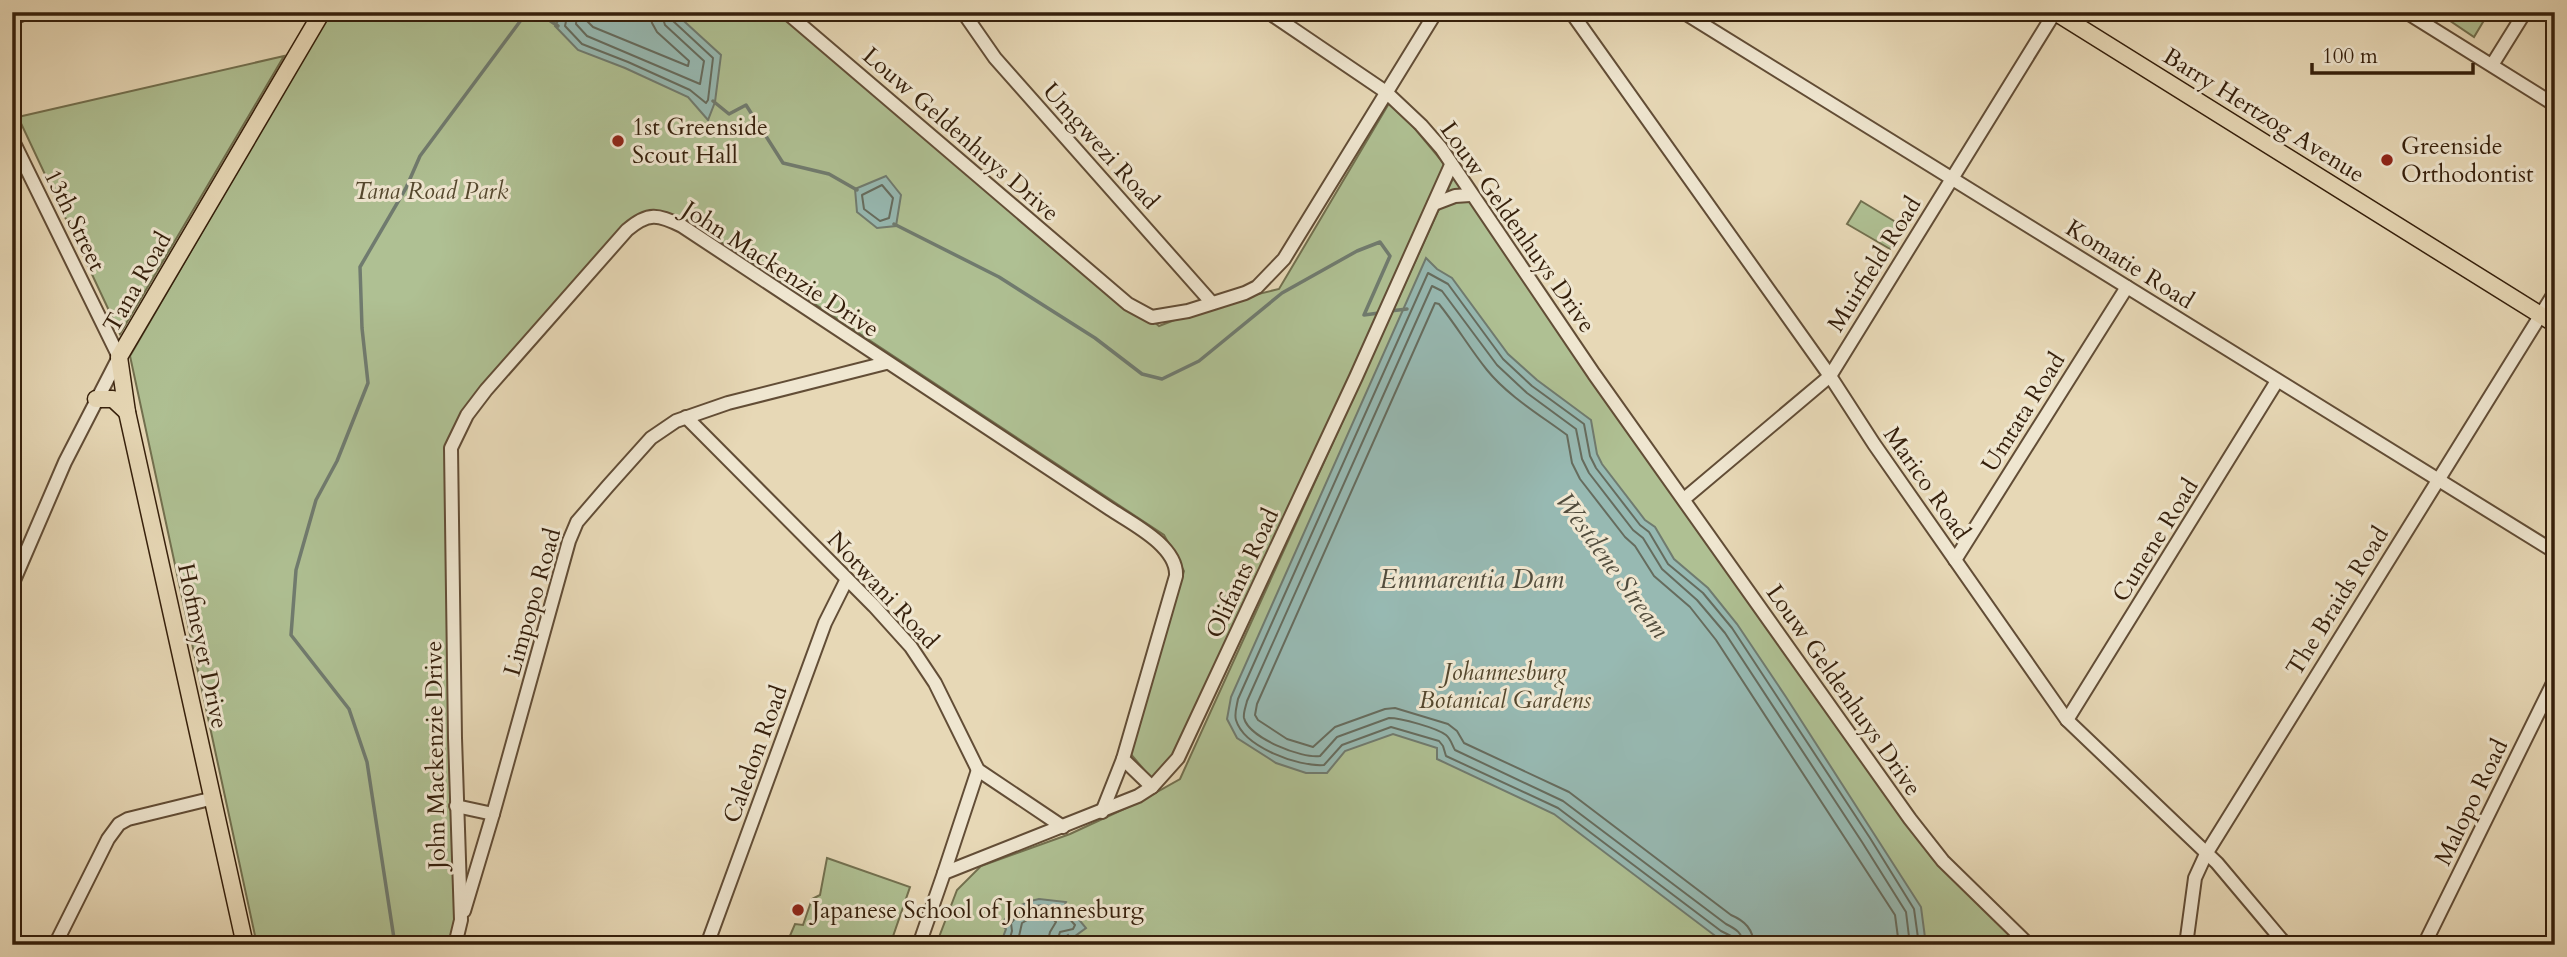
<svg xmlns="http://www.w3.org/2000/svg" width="2567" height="957" viewBox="0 0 2567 957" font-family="Cardo,serif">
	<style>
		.green { fill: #afc093; stroke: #72704f; stroke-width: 2 }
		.water { fill: #97b9b2; stroke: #707b6f; stroke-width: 2 }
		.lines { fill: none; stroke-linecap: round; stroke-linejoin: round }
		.shore { stroke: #666c5e; stroke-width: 2 }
		.stream { stroke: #707b6f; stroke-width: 3.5 }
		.minor-casing { stroke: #624d36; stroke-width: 16 }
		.major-casing { stroke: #351f0b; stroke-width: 19 }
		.minor { stroke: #efe6d0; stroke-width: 12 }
		.major { stroke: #e7d8b6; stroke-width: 16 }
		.poi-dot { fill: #8f2418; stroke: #efe6d0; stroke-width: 2.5 }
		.labels { text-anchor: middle; stroke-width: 6; stroke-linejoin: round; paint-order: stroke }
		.street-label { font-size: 24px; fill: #351f0b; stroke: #efe6d0 }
		.poi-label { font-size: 24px; fill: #351f0b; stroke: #efe6d0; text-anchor: start }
		.park-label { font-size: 24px; font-style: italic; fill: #54472d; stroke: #efe6d0 }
		.water-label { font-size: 26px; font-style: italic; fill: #524d3d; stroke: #efe6d0 }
	</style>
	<rect width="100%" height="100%" fill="#e7d8b6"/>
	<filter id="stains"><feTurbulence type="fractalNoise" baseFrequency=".00286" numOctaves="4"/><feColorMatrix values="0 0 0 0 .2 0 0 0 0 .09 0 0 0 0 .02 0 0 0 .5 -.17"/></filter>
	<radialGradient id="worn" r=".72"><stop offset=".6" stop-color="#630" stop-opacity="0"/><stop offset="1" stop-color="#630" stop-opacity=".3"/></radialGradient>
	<g class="green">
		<path d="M330 12H790L1159 326 1216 304 1279 289 1391 100 1446 166 1178 749 1152 779 1129 752 1184 571 1164 535 683 217 641 224 470 412 452 450 457 945H257L130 356Z"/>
		<path d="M2437 12H2489L2474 37Z"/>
		<path d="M284 56 120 334 18 117Z"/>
		<path d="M1454 176 1687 498 1932 858 2026 945H936L957 890 981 866 1070 834 1139 802 1180 779Z"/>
		<path d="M1861 201 1904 227 1890 249 1847 224Z"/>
		<path d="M827 858 910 887 890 945H786L795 924 803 925 812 899 820 895Z"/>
	</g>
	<g class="water">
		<path d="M563 12H674L721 55 715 102 708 120 688 97 625 68 578 50 555 26Z"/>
		<path d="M886 176 901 195 896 226 877 228 857 212 855 189Z"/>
		<path d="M1426 258 1437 269 1452 278 1508 354 1537 380 1591 420 1597 454 1602 464 1645 520 1655 527 1674 559 1708 588 1737 624 1786 697 1921 907 1926 945H1734L1718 938 1554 814 1437 759V748L1393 734 1345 751 1327 773H1306L1276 763 1237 738 1227 719 1231 697Z"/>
		<path d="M1039 899 1066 902 1064 907 1076 916 1086 928 1071 939 1068 935 1064 938 1065 941 1056 945H1000L1006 929 1001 925C1010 910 1022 902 1039 899Z"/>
	</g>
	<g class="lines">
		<g class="shore">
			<path d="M568 12 565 26 582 44 628 62 690 90 706 103 708 100 713 58 672 20 670 12"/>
			<path d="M577 12 576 24 587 36 700 84 704 61 665 25 661 12"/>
			<path d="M588 12 587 21 593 27 688 66 689 61 657 32 652 23 650 12"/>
			<path d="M882 185 893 198 889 218 880 221 864 209 862 195Z"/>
			<path d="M1008 945 1012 931 1011 923C1033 897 1055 901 1075 925L1073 929 1060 932 1056 945"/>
			<path d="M1017 945 1022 923 1036 915 1047 914 1056 922 1050 932 1047 945"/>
			<path d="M1734 945 1731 936 1721 931 1558 808 1446 756 1443 746 1439 741 1391 727 1342 745 1324 765C1298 767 1244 747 1236 720 1234 714 1237 705 1238 699L1428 273 1448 284 1503 359 1532 386 1584 424 1590 456 1596 468 1640 525 1649 532 1668 564 1703 593 1732 628 1870 838 1914 909 1919 945"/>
			<path d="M1743 945C1743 933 1736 929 1726 924L1563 801 1455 750C1452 745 1451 739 1446 735 1437 728 1401 718 1389 718L1337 737 1320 756C1302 759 1249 738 1244 718 1243 713 1246 706 1247 701L1432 286 1442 291 1497 365 1527 393 1576 429 1582 459 1589 473 1633 530 1643 538 1662 569 1697 600 1725 633 1862 842 1906 912 1910 945"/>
			<path d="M1754 945C1753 929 1745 921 1731 915L1569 792 1464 743 1457 731 1448 724 1395 708 1385 709 1335 727 1313 747 1287 739 1258 720 1255 715 1257 704 1435 303 1439 304C1456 325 1470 349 1487 370 1508 396 1540 415 1567 435L1572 463 1580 479 1625 537 1635 546 1654 576 1690 607 1716 640 1895 915 1899 945"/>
		</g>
		<g class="stream">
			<path d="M537 12 558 26"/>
			<path d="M713 101 729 114 746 105 783 163 829 174 857 190"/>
			<path d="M894 224 999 277 1095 338 1142 374 1162 379 1199 361 1282 293 1357 251 1380 242 1390 256 1364 315 1379 313"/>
			<path d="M1390 311 1407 309"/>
			<path d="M395 945 367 762 349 709 291 635 296 570 316 500 337 461 368 383 362 328 360 267 406 188 420 156 527 12"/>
		</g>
		<defs>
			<g id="minor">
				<path d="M786 12 1128 304 1152 317 1188 311 1245 293 1257 287 1284 259 1436 12"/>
				<path d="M963 12 995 58 1212 303"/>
				<path d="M1268 12 1386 92 1421 125 1441 148 1594 374 1910 819 1943 861 2029 945"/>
				<path d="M1571 12 1830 376 1874 444 2067 720 2217 863 2286 945"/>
				<path d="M1683 12 2555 552"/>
				<path d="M2406 12 2555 105"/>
				<path d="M12 19 27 12"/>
				<path d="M2492 65 2525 12"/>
				<path d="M12 139 119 357 65 462 12 585"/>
				<path d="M1434 204 1455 196 1470 195"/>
				<path d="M686 417 874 606 911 647 935 683 978 770 1063 827"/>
				<path d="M1684 499 1830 376 2055 12"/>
				<path d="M1955 560 2127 287"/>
				<path d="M2067 720 2277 381"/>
				<path d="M456 806 493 814"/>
				<path d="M1102 812 1123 759"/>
				<path d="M944 873 978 770"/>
				<path d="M464 911 493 814 569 541 577 522 608 486 651 438 676 421 728 403 886 363"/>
				<path d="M55 945 108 839 119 824 128 819 214 798"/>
				<path d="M455 945 461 920 455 738 451 448 467 415 486 390 627 230C648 212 658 214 682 226L1110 509C1131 523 1178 546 1176 576L1123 759 1152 787"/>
				<path d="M707 945 825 623 847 579"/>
				<path d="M919 945 944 873 1138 796 1152 787 1178 758 1356 377 1451 165"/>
				<path d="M2186 945 2195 878 2206 854 2555 292"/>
				<path d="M2424 945 2555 679"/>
			</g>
			<g id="major">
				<path d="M2055 12 2555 324"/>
				<path d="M96 399H113L127 412"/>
				<path d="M245 945 127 412 119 357 322 12"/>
			</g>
		</defs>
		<use href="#minor" class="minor-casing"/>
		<use href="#major" class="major-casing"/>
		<use href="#minor" class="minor"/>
		<use href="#major" class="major"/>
	</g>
	<g class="poi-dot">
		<circle cx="618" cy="141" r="7"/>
		<circle cx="2387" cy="160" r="7"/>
		<circle cx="798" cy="910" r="7"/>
	</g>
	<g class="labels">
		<g class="street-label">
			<text transform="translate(2264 115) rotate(32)" y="8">Barry Hertzog Avenue</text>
			<text transform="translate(961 134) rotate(41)" y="8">Louw Geldenhuys Drive</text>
			<text transform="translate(1101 146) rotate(48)" y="8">Umgwezi Road</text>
			<text transform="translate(75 220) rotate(64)" y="8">13th Street</text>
			<text transform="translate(1518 227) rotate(55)" y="8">Louw Geldenhuys Drive</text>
			<text transform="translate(1874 264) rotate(-58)" y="8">Muirfield Road</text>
			<text transform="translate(2130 264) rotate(32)" y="8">Komatie Road</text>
			<text transform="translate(781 269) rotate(33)" y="8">John Mackenzie Drive</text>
			<text transform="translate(137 282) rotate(-60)" y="8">Tana Road</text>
			<text transform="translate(2023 412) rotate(-58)" y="8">Umtata Road</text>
			<text transform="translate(1927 483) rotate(55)" y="8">Marico Road</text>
			<text transform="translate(2155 540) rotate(-58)" y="8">Cunene Road</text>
			<text transform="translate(1242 573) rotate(-65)" y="8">Olifants Road</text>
			<text transform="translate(883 590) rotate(47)" y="8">Notwani Road</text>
			<text transform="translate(2337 601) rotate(-58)" y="8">The Braids Road</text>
			<text transform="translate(532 602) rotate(-74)" y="8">Limpopo Road</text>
			<text transform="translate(203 646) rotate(78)" y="8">Hofmeyer Drive</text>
			<text transform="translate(1844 690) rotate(55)" y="8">Louw Geldenhuys Drive</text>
			<text transform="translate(755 754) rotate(-70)" y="8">Caledon Road</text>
			<text transform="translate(435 755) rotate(-91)" y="8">John Mackenzie Drive</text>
			<text transform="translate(2471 802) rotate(-64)" y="8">Malopo Road</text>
		</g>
		<g class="poi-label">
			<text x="632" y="135">1st Greenside<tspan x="632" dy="28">Scout Hall</tspan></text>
			<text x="2401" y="154">Greenside<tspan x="2401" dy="28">Orthodontist</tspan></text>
			<text x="812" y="918">Japanese School of Johannesburg</text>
		</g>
		<g class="park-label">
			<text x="431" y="199">Tana Road Park</text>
			<text x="1505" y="680">Johannesburg<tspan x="1505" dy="28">Botanical Gardens</tspan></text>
		</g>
		<g class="water-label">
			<text transform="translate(1613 565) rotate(54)" y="9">Westdene Stream</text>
			<text x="1472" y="588">Emmarentia Dam</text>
		</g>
	</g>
	<rect width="2567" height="957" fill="none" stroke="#e7d8b6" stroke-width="42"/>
	<rect x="14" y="14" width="2539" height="929" fill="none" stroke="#351f0b" stroke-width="3.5"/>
	<rect x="21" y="21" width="2525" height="915" fill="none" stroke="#351f0b" stroke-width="2"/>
	<path d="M2312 63v10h161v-10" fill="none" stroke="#351f0b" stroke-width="3.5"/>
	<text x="2322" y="63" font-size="21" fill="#351f0b" stroke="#efe6d0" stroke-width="5" paint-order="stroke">100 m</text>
	<rect width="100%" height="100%" filter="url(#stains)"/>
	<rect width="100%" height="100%" fill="url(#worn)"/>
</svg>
